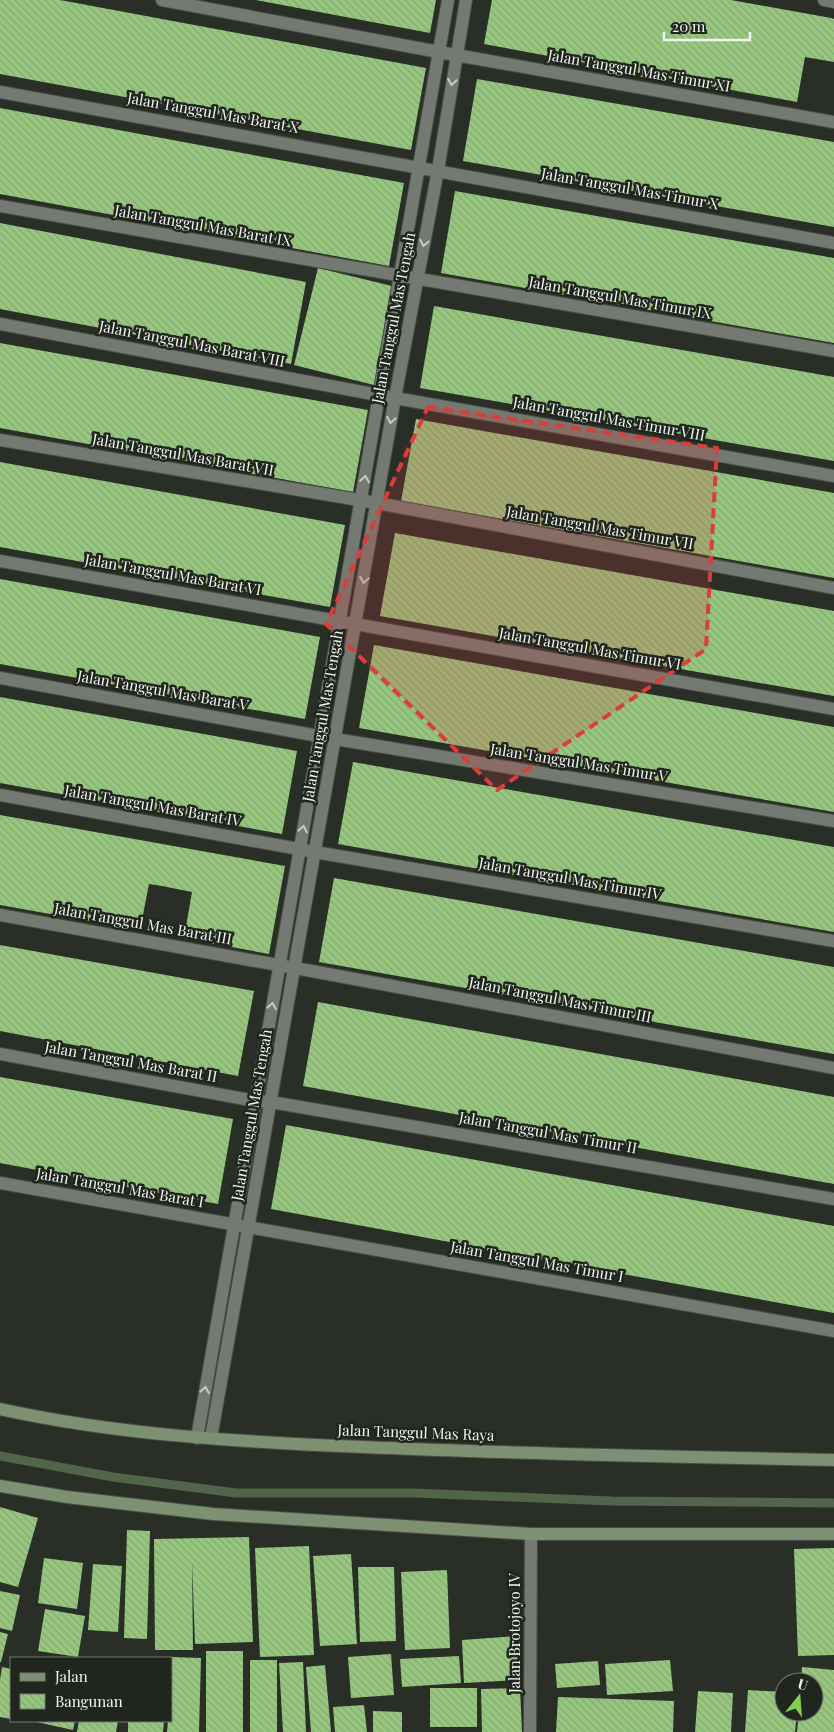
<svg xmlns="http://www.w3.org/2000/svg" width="834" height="1732" viewBox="0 0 834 1732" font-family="'Playfair Display',serif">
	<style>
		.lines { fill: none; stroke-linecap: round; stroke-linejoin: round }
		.stream { stroke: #526449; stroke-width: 9 }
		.building { fill: url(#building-back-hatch) }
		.street-casing { stroke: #484d46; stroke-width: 14 }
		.secondary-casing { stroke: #484d46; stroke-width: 14 }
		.street { stroke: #747a71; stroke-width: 12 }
		.secondary { stroke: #7c9171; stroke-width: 12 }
		.oneway { stroke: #c6cbc4 }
		.marked { fill: #d93d3c; fill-opacity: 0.2; stroke: #d93d3c; stroke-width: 4; stroke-dasharray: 10 6; stroke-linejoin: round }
		.labels { text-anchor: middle; stroke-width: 5; stroke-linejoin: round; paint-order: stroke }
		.street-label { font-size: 15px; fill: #f2f6f1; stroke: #20251d }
	</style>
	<defs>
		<pattern id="building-back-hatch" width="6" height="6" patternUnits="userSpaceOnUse" patternTransform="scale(1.25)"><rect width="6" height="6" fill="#97c77f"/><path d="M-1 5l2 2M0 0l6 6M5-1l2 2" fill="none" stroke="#84a871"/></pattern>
	</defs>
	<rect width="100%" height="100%" fill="#292f27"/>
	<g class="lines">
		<path class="stream" d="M0 1456 113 1477 236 1493H414L611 1501 834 1503"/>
	</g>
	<g class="building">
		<path d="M0 0H60L426 68 411 150 0 74Z"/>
		<path d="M256 0H436L430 33Z"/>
		<path d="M492 0H731L831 18 834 19V62L805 57 797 102 484 44Z"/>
		<path d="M477 79 834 142V227L463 161Z"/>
		<path d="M0 108 404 183 389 266 0 194Z"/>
		<path d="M455 191 834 258V343L441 273Z"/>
		<path d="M0 223 306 282 291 364 0 309Z"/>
		<path d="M318 268 396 287 374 385 294 365Z"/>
		<path d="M434 306 834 377V461L420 388Z"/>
		<path d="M0 343 368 410 353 492 0 428Z"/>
		<path d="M416 419 834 493V578L401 501Z"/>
		<path d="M0 462 345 525 330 607 0 547Z"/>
		<path d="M395 533 834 611V696L380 616Z"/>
		<path d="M0 579 320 637 305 719 0 664Z"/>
		<path d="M374 645 834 727V812L359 728Z"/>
		<path d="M0 697 297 751 282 834 0 783Z"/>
		<path d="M353 762 834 847V932L338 844Z"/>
		<path d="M0 815 285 866 269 954 184 938 192 892 162 886 149 884 140 930 0 905Z"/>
		<path d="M334 878 834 967V1054L319 962Z"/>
		<path d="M0 945 254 991 238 1076 0 1031Z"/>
		<path d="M318 1002 834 1097V1184L303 1086Z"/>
		<path d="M0 1077 233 1119 218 1204 0 1163Z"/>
		<path d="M286 1125 834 1226V1313L271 1209Z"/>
		<path d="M0 1507 38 1518 18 1587 0 1582Z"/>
		<path d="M127 1530 150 1531 147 1639 124 1638Z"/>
		<path d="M249 1537 253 1642 195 1644 192 1561 193 1650H155L154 1539Z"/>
		<path d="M309 1546 314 1655 260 1657 255 1548Z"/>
		<path d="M834 1548V1655L798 1656 794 1549Z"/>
		<path d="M351 1554 357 1644 320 1646 313 1556Z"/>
		<path d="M44 1558 83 1563 77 1609 38 1603Z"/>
		<path d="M93 1564 122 1566 118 1632 88 1630Z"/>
		<path d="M358 1567H394L396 1641 360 1642Z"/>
		<path d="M447 1570 450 1648 405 1650 401 1572Z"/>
		<path d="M0 1591 20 1595 12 1631 0 1628Z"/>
		<path d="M45 1609 85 1616 78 1657 38 1651Z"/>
		<path d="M0 1632 8 1634 1 1662H0Z"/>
		<path d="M516 1636 519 1680 464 1683 462 1640Z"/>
		<rect x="206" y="1651" width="37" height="81"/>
		<path d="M391 1654 394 1695 351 1698 348 1657Z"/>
		<path d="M459 1656 461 1683 402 1687 400 1659Z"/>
		<path d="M171 1657 201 1658 199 1732H167L168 1721H171Z"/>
		<rect x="250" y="1660" width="27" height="72"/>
		<path d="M670 1660 673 1691 607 1695 605 1664Z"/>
		<path d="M598 1661 600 1685 557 1688 555 1664Z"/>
		<path d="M303 1662 306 1732H283L279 1663Z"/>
		<path d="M325 1665 331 1732H311L306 1667Z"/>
		<path d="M2 1667 11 1669V1719L0 1717V1680Z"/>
		<path d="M802 1667 834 1670V1732H797L799 1712H814V1682H801Z"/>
		<rect x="430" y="1688" width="47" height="39"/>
		<path d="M520 1688 522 1732H482L481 1689Z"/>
		<path d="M748 1690 784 1692V1712H797L795 1732H745Z"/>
		<path d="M698 1691 733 1693 731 1732H695Z"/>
		<path d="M558 1697 674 1701 673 1732H556Z"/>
		<path d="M364 1705 367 1732H335L333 1707Z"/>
		<path d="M373 1711 402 1712V1732H373Z"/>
		<path d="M32 1721H75L73 1730Z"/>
		<path d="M79 1721H118L116 1732H77Z"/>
		<path d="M128 1721H164L163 1732H128Z"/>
	</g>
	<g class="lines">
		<defs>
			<g id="street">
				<path d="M162 0 439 52 834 122"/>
				<path d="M824 0 834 2"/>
				<path d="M0 92 834 243"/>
				<path d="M0 206 834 351"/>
				<path d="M0 324 378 395 834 476"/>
				<path d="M0 440 377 503 834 588"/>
				<path d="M0 561 834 709"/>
				<path d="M0 678 335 739 834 821"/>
				<path d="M0 795 315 852 834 941"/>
				<path d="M0 915 317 972 834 1068"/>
				<path d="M0 1054 256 1101 271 1102 834 1199"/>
				<path d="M0 1183 834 1331"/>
				<path d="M197 1438 448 0"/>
				<path d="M211 1438 395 398 438 170 466 0"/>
				<path d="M530 1732 531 1534"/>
			</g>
			<g id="secondary">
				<path d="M0 1409C119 1435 242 1442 363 1447 520 1454 677 1457 834 1460"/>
				<path d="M0 1486 67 1497 213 1514 531 1534H834"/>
			</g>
		</defs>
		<use href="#street" class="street-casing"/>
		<use href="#secondary" class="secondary-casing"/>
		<use href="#street" class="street"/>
		<use href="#secondary" class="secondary"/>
	</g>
	<defs><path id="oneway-chevron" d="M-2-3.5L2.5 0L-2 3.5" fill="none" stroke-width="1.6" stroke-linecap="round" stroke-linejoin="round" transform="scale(1.25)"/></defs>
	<g class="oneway">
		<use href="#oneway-chevron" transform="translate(452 82) rotate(99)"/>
		<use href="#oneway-chevron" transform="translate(424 243) rotate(101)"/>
		<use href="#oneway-chevron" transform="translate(391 420) rotate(100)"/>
		<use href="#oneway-chevron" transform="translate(365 479) rotate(-81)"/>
		<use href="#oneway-chevron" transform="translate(364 580) rotate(100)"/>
		<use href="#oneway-chevron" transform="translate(303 829) rotate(-80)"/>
		<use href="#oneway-chevron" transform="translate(272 1006) rotate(-80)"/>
		<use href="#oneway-chevron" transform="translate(205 1390) rotate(-80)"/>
	</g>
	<path class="marked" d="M428 407 717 448 706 649 497 790 326 624Z"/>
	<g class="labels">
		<g class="street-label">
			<text transform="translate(639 71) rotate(10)" y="5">Jalan Tanggul Mas Timur XI</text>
			<text transform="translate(213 113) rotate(10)" y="5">Jalan Tanggul Mas Barat X</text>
			<text transform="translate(630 189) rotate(10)" y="5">Jalan Tanggul Mas Timur X</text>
			<text transform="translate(203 226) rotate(10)" y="5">Jalan Tanggul Mas Barat IX</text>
			<text transform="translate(620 298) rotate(10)" y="5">Jalan Tanggul Mas Timur IX</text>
			<text transform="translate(394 318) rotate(-79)" y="5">Jalan Tanggul Mas Tengah</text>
			<text transform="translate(192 344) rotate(11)" y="5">Jalan Tanggul Mas Barat VIII</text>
			<text transform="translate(609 419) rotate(10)" y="5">Jalan Tanggul Mas Timur VIII</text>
			<text transform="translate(183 455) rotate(10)" y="5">Jalan Tanggul Mas Barat VII</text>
			<text transform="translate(600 528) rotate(10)" y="5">Jalan Tanggul Mas Timur VII</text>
			<text transform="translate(173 575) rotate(10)" y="5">Jalan Tanggul Mas Barat VI</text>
			<text transform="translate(590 649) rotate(10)" y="5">Jalan Tanggul Mas Timur VI</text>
			<text transform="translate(163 691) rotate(10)" y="5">Jalan Tanggul Mas Barat V</text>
			<text transform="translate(323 716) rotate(-80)" y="5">Jalan Tanggul Mas Tengah</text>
			<text transform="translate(579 763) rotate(9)" y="5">Jalan Tanggul Mas Timur V</text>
			<text transform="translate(153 806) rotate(10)" y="5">Jalan Tanggul Mas Barat IV</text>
			<text transform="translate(570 879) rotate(10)" y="5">Jalan Tanggul Mas Timur IV</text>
			<text transform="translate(143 924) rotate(10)" y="5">Jalan Tanggul Mas Barat III</text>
			<text transform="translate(560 1000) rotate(11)" y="5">Jalan Tanggul Mas Timur III</text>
			<text transform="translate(131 1062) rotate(10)" y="5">Jalan Tanggul Mas Barat II</text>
			<text transform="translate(252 1115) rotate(-80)" y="5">Jalan Tanggul Mas Tengah</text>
			<text transform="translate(548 1133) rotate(10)" y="5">Jalan Tanggul Mas Timur II</text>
			<text transform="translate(120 1188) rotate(10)" y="5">Jalan Tanggul Mas Barat I</text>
			<text transform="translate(537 1262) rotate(10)" y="5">Jalan Tanggul Mas Timur I</text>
			<text transform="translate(416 1433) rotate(2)" y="5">Jalan Tanggul Mas Raya</text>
			<text transform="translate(515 1633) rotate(-90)" y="5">Jalan Brotojoyo IV</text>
		</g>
	</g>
	<rect x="10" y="1657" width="162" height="65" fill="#20251d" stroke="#747972"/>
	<rect x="20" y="1673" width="25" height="8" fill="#7c9171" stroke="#747972"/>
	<text x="55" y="1682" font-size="15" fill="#f2f6f1">Jalan</text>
	<rect x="20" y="1694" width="25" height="15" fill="url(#building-back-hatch)" stroke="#747972"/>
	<text x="55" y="1707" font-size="15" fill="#f2f6f1">Bangunan</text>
	<g transform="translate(799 1697) rotate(17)"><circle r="24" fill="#20251d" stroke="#747972"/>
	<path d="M0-4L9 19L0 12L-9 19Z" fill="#80d051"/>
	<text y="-8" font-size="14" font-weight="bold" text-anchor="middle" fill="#f2f6f1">U</text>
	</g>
	<path d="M664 32v8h86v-8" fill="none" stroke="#f2f6f1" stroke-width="2.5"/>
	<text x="672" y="32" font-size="15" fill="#f2f6f1" stroke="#20251d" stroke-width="4" paint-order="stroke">20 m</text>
</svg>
